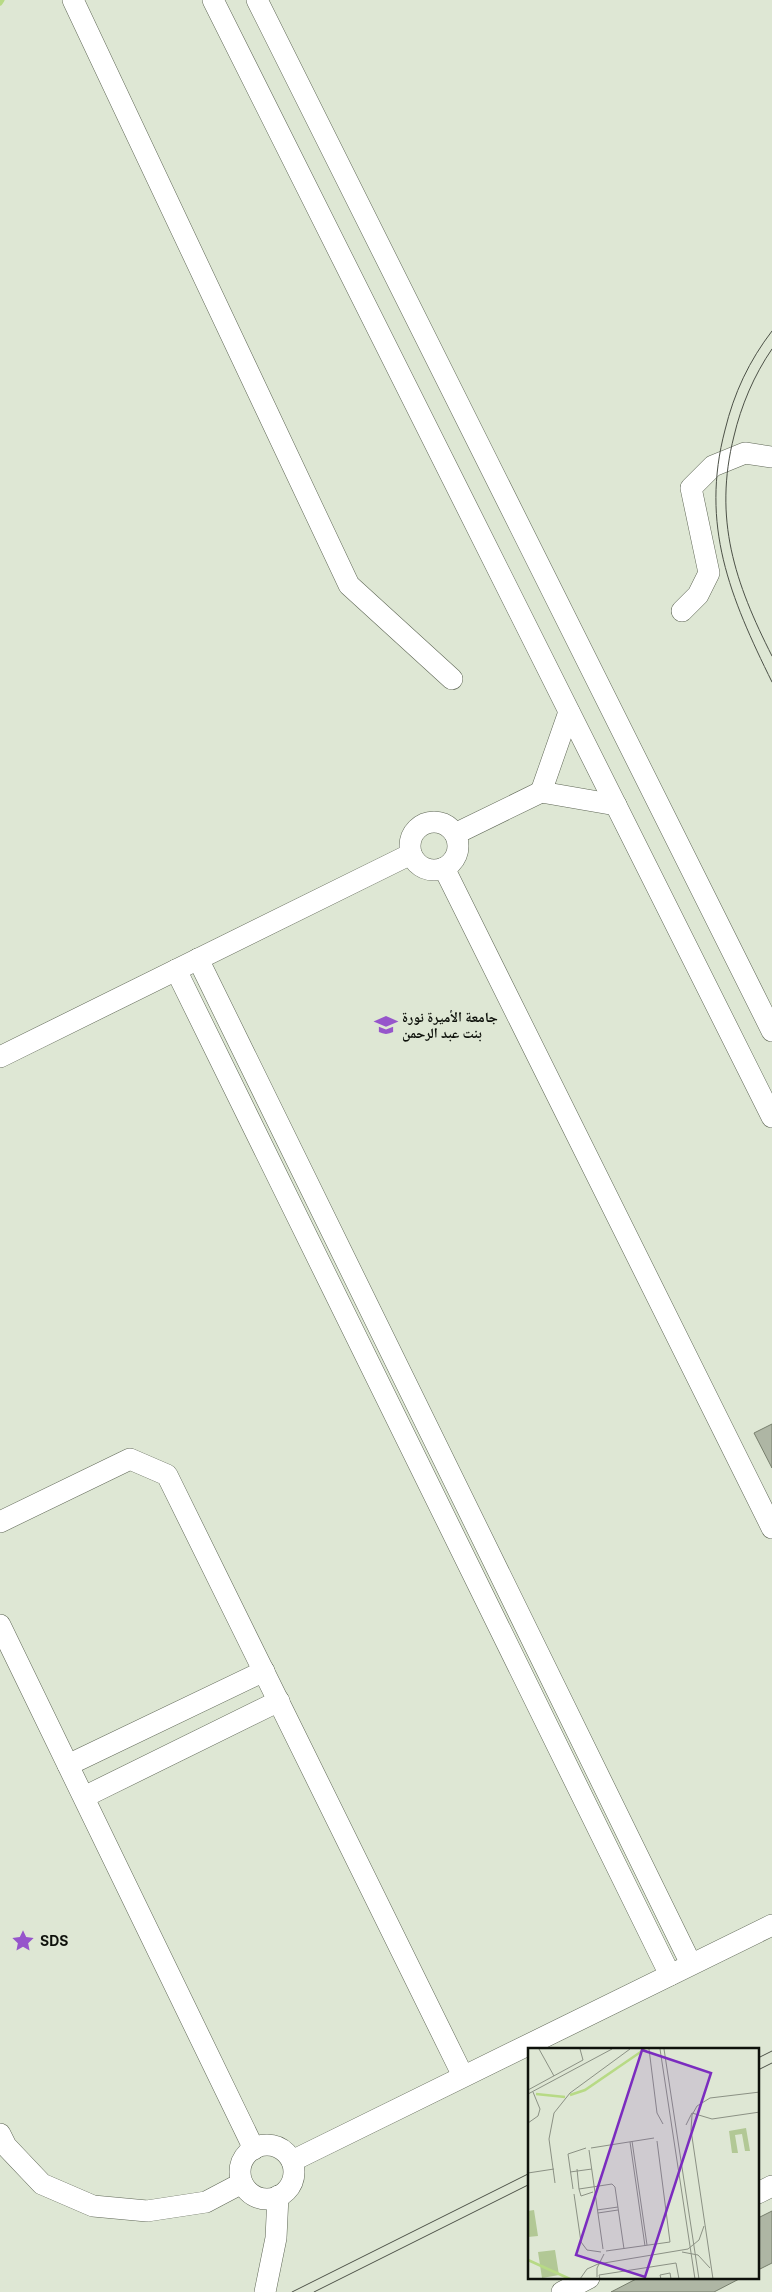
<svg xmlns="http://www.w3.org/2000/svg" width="772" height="2292" viewBox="0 0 772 2292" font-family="Inter,'Noto Naskh Arabic',sans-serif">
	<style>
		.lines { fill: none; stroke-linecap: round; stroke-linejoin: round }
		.stream { stroke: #b7da85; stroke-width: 5 }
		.building { fill: #aeb6a4; stroke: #777f6d }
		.minor-casing { stroke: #5f6756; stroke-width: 22 }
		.minor { stroke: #fff; stroke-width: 21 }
		.tram { stroke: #4c5147; stroke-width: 1 }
		.labels { text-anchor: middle; stroke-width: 4.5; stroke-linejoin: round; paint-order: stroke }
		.poi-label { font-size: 14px; font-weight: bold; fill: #0e110b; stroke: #dee7d4; text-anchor: start }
		.inset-river { fill: none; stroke: #b7da85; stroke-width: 2.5 }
		.inset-road { fill: none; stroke: #8b9184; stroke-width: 1 }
		.view { fill: #7b2cbf; fill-opacity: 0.15; stroke: #7b2cbf; stroke-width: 2.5 }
		.inset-edge { fill: none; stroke: #0e110b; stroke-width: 2.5 }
	</style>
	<rect width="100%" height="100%" fill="#dee7d4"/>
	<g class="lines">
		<path class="stream" d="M0 3 2 0"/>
	</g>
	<g class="building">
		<path d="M772 1424V1468L754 1433Z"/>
		<path d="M772 2211V2263L758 2270V2218Z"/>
		<path d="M638 2278H741L714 2292H611Z"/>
	</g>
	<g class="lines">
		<defs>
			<g id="minor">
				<path d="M73 0 349 585 452 679"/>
				<path d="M213 0 772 1117"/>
				<path d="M257 0 772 1031"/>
				<path d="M682 611 698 595 709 573 691 488 713 466 745 453 772 457"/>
				<path d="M569 712 541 792 616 805"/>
				<circle cx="434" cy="846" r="24"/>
				<path d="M455 834 541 792"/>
				<path d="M444 868 772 1528"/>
				<path d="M198 959 691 1964"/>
				<path d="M176 970 670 1975"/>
				<path d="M0 1057 411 854"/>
				<path d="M0 1522 130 1459 167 1475 463 2076"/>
				<path d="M0 1625 254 2149"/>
				<path d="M68 1765 264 1671"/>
				<path d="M84 1797 279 1701"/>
				<path d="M0 2134 6 2146 42 2184 93 2206 147 2211 206 2202 242 2183"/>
				<circle cx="267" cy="2172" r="27"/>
				<path d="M292 2161 772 1925"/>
				<path d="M758 2193 772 2186"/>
				<path d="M265 2292 276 2238 278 2196"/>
				<path d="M562 2292 589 2278"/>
			</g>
		</defs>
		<use href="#minor" class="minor-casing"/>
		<use href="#minor" class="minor"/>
		<g class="tram">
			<path d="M772 331C749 361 734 393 725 430 700 525 730 597 772 682"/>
			<path d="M772 349C754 375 741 406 734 436 713 519 735 583 772 656"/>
			<path d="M758 2058 772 2051"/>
			<path d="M758 2070 772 2063"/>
			<path d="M292 2292 530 2173"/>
			<path d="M314 2292 530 2184"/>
		</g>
	</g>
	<defs>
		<symbol id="university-bare" viewBox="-9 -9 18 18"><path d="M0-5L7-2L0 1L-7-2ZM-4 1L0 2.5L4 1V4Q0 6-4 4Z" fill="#9655cb" stroke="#dee7d4" stroke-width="2.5" paint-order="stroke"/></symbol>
		<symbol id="sight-bare" viewBox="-9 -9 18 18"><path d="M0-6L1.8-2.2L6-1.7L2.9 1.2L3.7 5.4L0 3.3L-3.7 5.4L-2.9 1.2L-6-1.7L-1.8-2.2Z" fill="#9655cb" stroke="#dee7d4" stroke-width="2.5" paint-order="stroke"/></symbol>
	</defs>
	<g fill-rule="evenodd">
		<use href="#university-bare" x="370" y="1009" width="32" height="32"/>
		<use href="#sight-bare" x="7" y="1925" width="32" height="32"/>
	</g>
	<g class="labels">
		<g class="poi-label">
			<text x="402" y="1022">جامعة الأميرة نورة<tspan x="402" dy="16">بنت عبد الرحمن</tspan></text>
			<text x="40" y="1946">SDS</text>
		</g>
	</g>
	<g transform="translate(528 2048)">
		<rect width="231" height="231" fill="#dee7d4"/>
		<path d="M218 80 222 103H217L214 86 207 87 210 105H204L201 83ZM6 162 10 188 0 189V163ZM27 202 31 227 14 230 10 204Z" fill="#b2c895"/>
		<path class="inset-river" d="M8 46 37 49M42 47 57 42 117 1M0 212 42 231"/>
		<path class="inset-road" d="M11 1 26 28M121 1 129 65 135 76M132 1 167 231M136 1 171 231M0 42 55 12 52 1M0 46 84 1M0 75 10 68 12 61 5 44M158 77 164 65 184 71 232 64M104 93 119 197M102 94 117 198M63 100 126 90M61 102 75 201M49 121 51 141 84 136 87 139 96 201M42 124 64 121M0 125 26 121M27 135 21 91 26 65 42 45 102 1M45 141 40 106 58 100M51 141 53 148 65 144M46 146 53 194 59 202 73 204M69 162 90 159M70 165 90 162M78 203 142 194 129 93M154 204 170 207 182 220M69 229V220L76 206M52 231 59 221 70 216 160 201 171 192 176 178M72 231 71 227 148 215 151 231M133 231 132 227 142 225 143 231M185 231 163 82 164 67 169 58 182 50 232 44"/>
		<path class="view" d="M114 2 183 25 117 229 48 207Z"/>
		<rect width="231" height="231" class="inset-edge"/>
	</g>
</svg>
